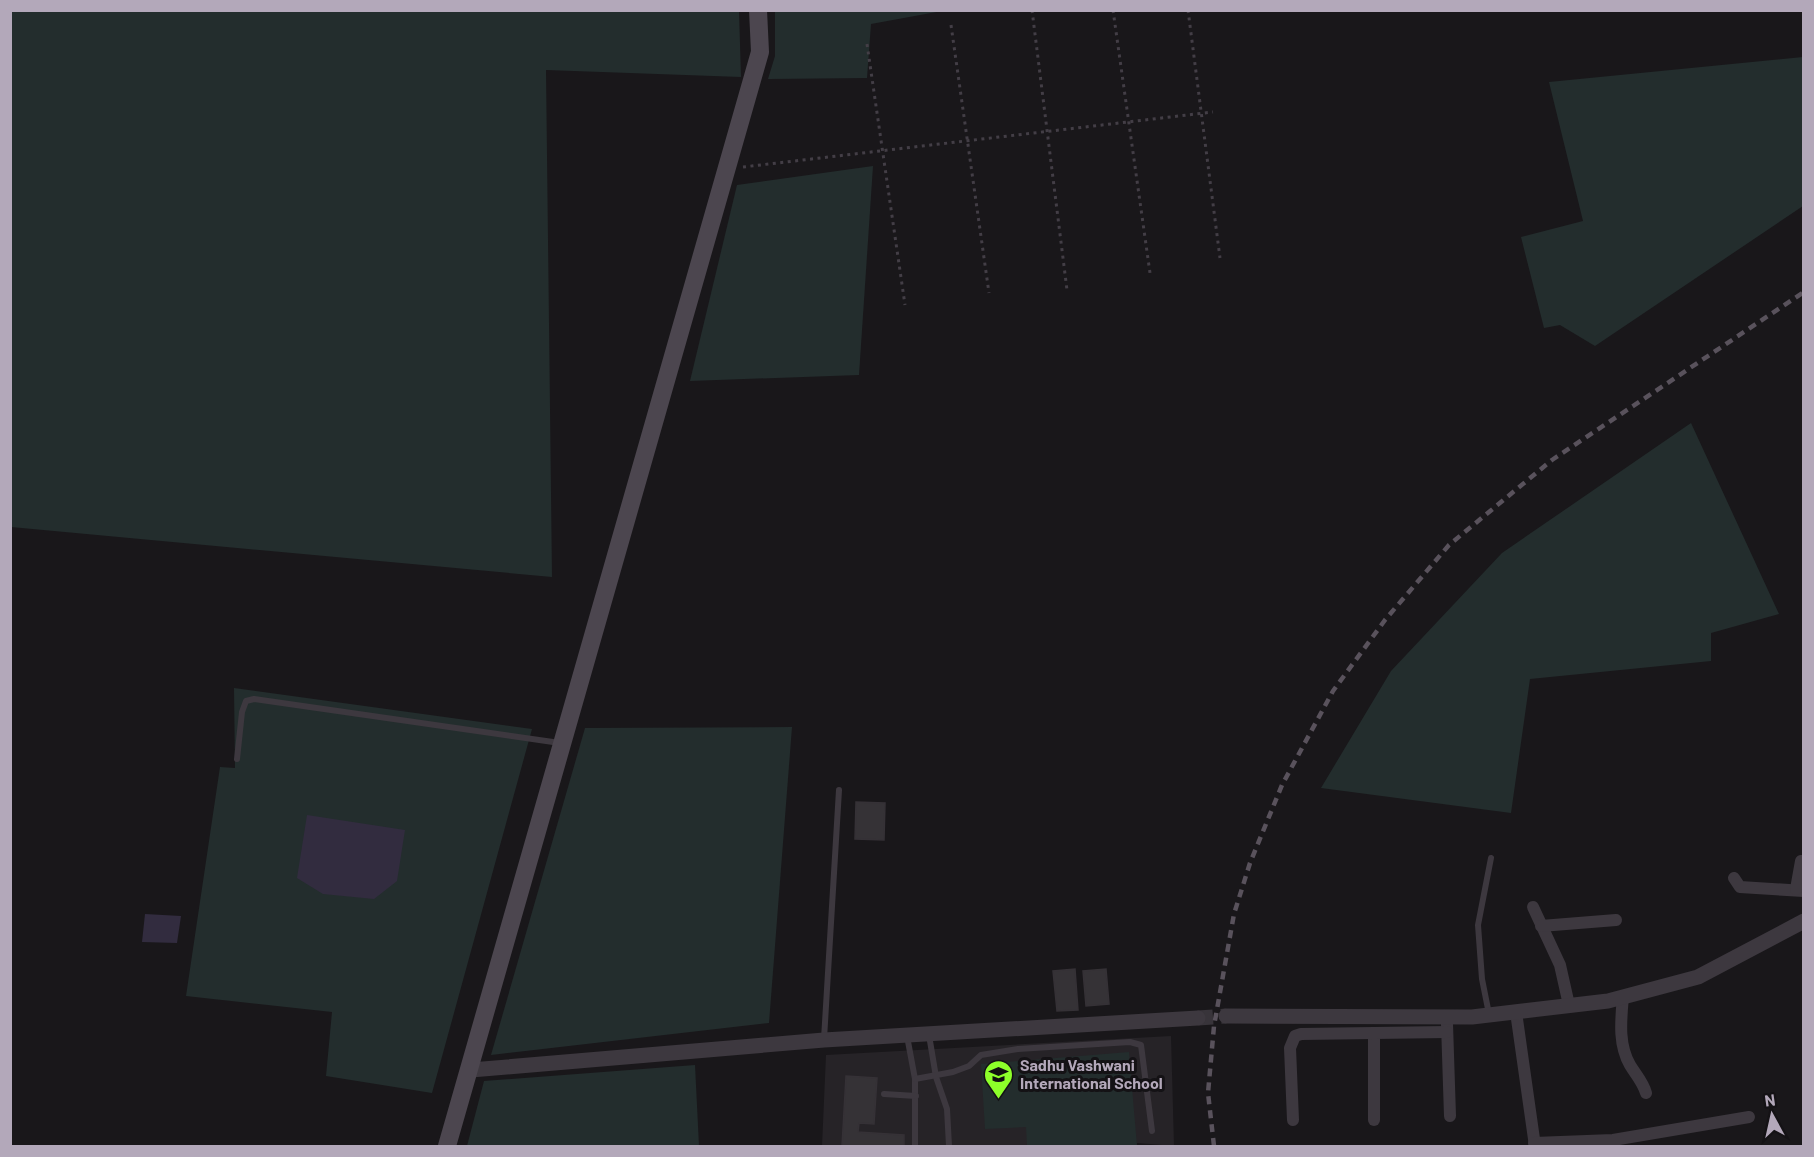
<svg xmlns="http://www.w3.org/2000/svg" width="1814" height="1157" viewBox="0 0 1814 1157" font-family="Barlow,sans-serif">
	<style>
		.built { fill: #262327 }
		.green { fill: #232d2d }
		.water { fill: #322c3f }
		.building { fill: #353236; stroke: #353136; stroke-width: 1.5 }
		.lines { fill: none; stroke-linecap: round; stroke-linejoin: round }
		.tertiary-tunnel { stroke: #38343a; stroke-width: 15; stroke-dasharray: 15 8; stroke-linecap: butt }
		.path { stroke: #433e46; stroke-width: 3; stroke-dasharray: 3 4.5; stroke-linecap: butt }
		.service { stroke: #3d383f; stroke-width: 6 }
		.minor { stroke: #3d383f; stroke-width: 12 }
		.tertiary { stroke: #3d383f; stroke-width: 15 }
		.secondary { stroke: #4c464f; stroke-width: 18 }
		.rail { stroke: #59525c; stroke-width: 4.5; stroke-dasharray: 8 6; stroke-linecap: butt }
		.labels { text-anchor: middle; stroke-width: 6; stroke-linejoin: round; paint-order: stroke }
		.poi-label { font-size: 16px; font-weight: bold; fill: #b3a8ba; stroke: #141215; text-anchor: start }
	</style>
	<rect width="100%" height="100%" fill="#19171a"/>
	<path class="built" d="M1171 1036 1174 1146 1137 1143V1146H822L826 1055Z"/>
	<g class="green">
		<path d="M10 11H739L741 77 546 70 552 577 11 527Z"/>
		<path d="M775 11V10L942 11 871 24 867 78 768 79 775 56Z"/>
		<path d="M1803 57V206L1595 346 1560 325 1544 328 1521 237 1583 221 1549 82Z"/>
		<path d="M873 166 859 375 690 381 737 185Z"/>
		<path d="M1691 423 1779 614 1711 633V661L1530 679 1511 813 1321 788 1391 671 1502 553Z"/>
		<path d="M234 688 532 729 432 1093 326 1076 332 1012 186 996 220 767 235 768Z"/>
		<path d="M792 727 769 1023 491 1055 585 728Z"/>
		<path d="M1129 1052 1137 1146H1027L1026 1127 985 1129 981 1064Z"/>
		<path d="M695 1065 699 1146H467L484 1081Z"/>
	</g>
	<g class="water">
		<path d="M307 815 405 830 397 881 374 899 323 894 297 878Z"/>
		<path d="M145 914 181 916 177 943 142 942Z"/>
	</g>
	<g class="building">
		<path d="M856 802 885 803 884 840 855 839Z"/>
		<path d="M1075 969 1078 1010 1057 1011 1053 971Z"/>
		<path d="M1106 969 1109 1004 1086 1006 1083 971Z"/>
		<path d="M846 1076 877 1078 874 1124 859 1123 858 1132 904 1135V1146H842Z"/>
	</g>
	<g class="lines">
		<path class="tertiary-tunnel" d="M1198 1018 1226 1016"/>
		<g class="path">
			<path d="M1032 10 1067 290"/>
			<path d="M1113 10 1150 273"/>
			<path d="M1188 10 1220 258"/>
			<path d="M951 25 989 293"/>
			<path d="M867 44 905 305"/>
			<path d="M743 167 1213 112"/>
		</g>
		<g class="service">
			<path d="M237 759 242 712 246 701 254 699 560 743"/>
			<path d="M1489 1014 1482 979 1478 925 1491 858"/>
			<path d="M929 1035 936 1077 947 1109 949 1146"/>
			<path d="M907 1036 915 1079V1146"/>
			<path d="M824 1039 839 790"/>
			<path d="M915 1079 953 1072 969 1066 981 1055 1018 1049 1130 1042 1141 1045 1152 1131"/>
			<path d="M884 1094 916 1096"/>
		</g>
		<g class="minor">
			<path d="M1734 878 1740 887 1804 891"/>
			<path d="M1796 889 1801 861"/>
			<path d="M1533 907 1560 965 1569 1005"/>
			<path d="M1541 926 1616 920"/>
			<path d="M1623 996C1621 1020 1618 1044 1630 1065 1636 1075 1643 1082 1646 1093"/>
			<path d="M1516 1012 1535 1146"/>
			<path d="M1447 1024 1450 1116"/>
			<path d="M1374 1033V1120"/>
			<path d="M1293 1120 1290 1048 1295 1036 1301 1034 1447 1032"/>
			<path d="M1534 1143 1613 1140 1749 1117"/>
		</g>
		<g class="tertiary">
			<path d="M1226 1016 1472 1017 1608 1001 1698 977 1804 921"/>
			<path d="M471 1070 824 1040 1198 1018"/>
		</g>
		<path class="secondary" d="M447 1146 760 52 758 10"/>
		<path class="rail" d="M1214 1146 1208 1093 1214 1026 1234 914 1250 863 1282 785 1333 691 1385 620 1449 545 1552 460 1804 292"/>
	</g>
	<defs>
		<symbol id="school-pin" viewBox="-11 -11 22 30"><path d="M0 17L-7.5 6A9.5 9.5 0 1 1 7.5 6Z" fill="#8dff2a" stroke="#141215"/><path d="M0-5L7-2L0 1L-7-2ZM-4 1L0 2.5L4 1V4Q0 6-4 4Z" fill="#111"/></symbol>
	</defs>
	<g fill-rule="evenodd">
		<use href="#school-pin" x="982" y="1058" width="33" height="45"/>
	</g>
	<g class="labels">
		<g class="poi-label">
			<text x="1020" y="1071">Sadhu Vashwani<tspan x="1020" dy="18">International School</tspan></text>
		</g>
	</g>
	<rect width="1814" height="1157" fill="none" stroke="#b3a8ba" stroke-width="24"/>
	<g transform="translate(1772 1115) rotate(352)" stroke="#141215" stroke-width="4.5" paint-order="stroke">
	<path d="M0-4.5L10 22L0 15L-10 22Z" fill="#b3a8ba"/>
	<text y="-9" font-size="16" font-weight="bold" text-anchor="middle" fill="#b3a8ba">N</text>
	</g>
</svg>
